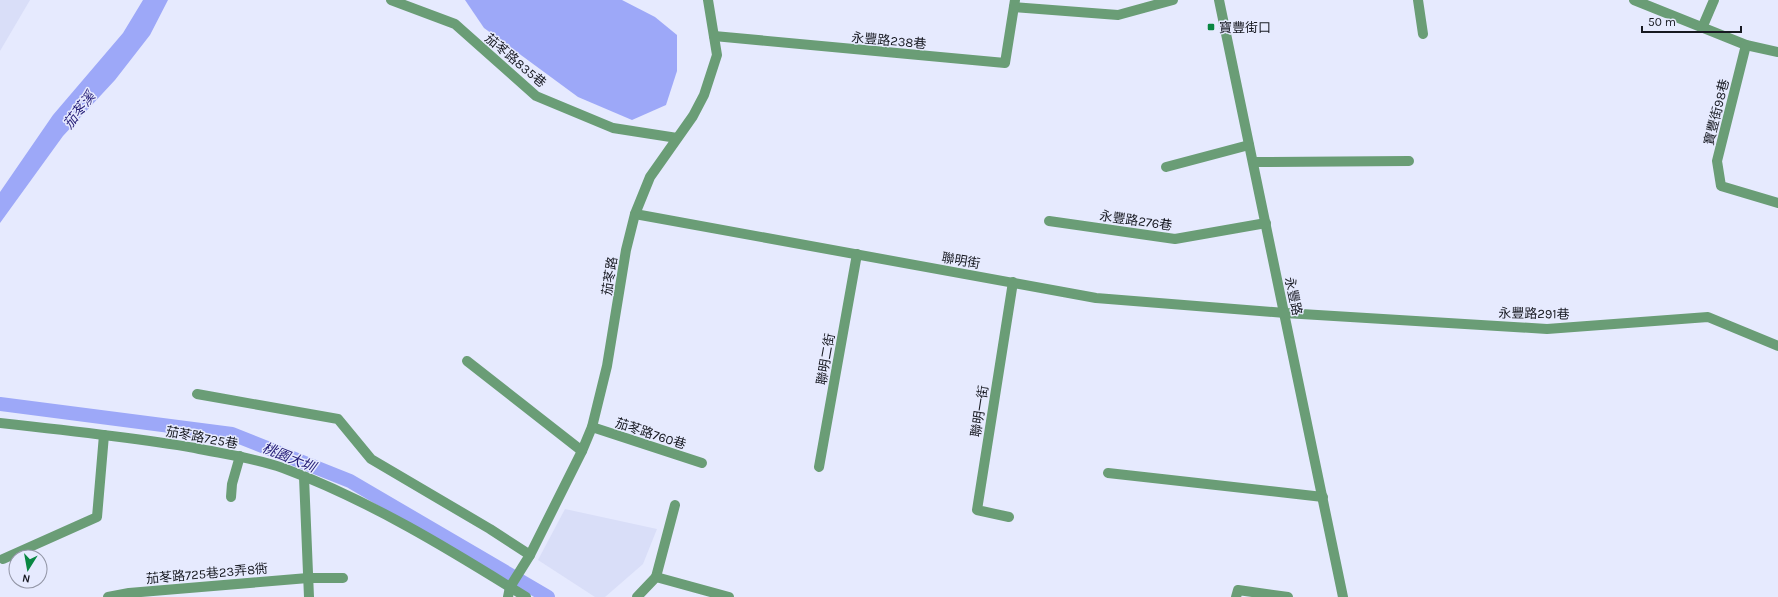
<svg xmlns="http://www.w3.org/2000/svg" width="1778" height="597" viewBox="0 0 1778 597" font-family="Karla,'Noto Sans TC',sans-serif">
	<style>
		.built { fill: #d9def8 }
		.water { fill: #9da8f8 }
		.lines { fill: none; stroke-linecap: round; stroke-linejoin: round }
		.canal { stroke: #9da8f8; stroke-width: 14 }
		.minor { stroke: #6a9d76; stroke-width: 10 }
		.poi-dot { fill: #098742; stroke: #e6eafe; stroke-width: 1.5 }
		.labels { text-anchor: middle; stroke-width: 3; stroke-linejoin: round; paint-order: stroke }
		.poi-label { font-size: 13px; fill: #171921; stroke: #e6eafe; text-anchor: start }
		.street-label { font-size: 13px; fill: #171921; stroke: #e6eafe }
		.water-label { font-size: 14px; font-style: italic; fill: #251d77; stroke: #e6eafe }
	</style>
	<rect width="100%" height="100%" fill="#e6eafe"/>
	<g class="built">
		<path d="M0 0H30L0 51Z"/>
		<path d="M565 509 657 529 643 564 605 597H595L538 560Z"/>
	</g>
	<g class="water">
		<path d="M143 0H168L150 35 115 80 63 136 0 223V192L53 115 123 33Z"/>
		<path d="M465 0H622L655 17 677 35V71L666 105 632 120 578 97 484 28Z"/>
	</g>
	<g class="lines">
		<path class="canal" d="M0 404 232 434 350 481 548 597"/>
		<g class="minor">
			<path d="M391 0 455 24 536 96 613 128 677 138"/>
			<path d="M1219 0 1343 597"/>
			<path d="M1418 0 1423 34"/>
			<path d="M1634 0 1746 45 1778 52"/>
			<path d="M1014 7 1118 15 1173 0"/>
			<path d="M1702 28 1714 0"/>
			<path d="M714 36 1005 63 1015 0"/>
			<path d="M1746 45 1717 161 1721 186 1778 203"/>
			<path d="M1253 162 1409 161"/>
			<path d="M1166 167 1249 145"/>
			<path d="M635 214 1096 298 1285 313 1547 329 1708 317 1778 346"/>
			<path d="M1049 221 1175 239 1266 223"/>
			<path d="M467 361 582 451"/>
			<path d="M197 394 338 419 371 459 490 529 530 555"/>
			<path d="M0 423C65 430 130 437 195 448 224 454 255 458 283 468 369 500 449 549 526 597"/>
			<path d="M592 427 702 463"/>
			<path d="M819 467 857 254"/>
			<path d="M1108 473 1323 497"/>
			<path d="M304 477 309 597"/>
			<path d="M231 497 232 484 240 456"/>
			<path d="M1009 517 977 510 1013 282"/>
			<path d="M3 559 97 517 104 435"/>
			<path d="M656 577 675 505"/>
			<path d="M108 597 129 593 308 578H343"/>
			<path d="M508 597 510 587 530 555 582 451 592 427 607 366 626 250 635 214 650 177 693 116 704 95 717 55 708 0"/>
			<path d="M637 597 656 577 729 597"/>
			<path d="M1236 597 1238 590 1288 597"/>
		</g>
	</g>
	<rect class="poi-dot" x="1207" y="23" width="8" height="8" rx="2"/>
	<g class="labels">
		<g class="poi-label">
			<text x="1219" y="32">寶豐街口</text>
		</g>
		<g class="street-label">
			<text transform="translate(889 40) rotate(5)" y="5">永豐路238巷</text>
			<text transform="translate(516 60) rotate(40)" y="5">茄苳路835巷</text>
			<text transform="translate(1716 112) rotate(-76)" y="5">寶豐街98巷</text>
			<text transform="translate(1136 220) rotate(8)" y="5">永豐路276巷</text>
			<text transform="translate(961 260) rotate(10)" y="5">聯明街</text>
			<text transform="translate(609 276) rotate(-81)" y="5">茄苳路</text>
			<text transform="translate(1294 296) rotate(78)" y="5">永豐路</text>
			<text transform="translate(1534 313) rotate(1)" y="5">永豐路291巷</text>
			<text transform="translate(825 359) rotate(-80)" y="5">聯明二街</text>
			<text transform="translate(979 411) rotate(-81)" y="5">聯明一街</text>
			<text transform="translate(651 433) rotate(18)" y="5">茄苳路760巷</text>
			<text transform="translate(202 437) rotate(10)" y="5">茄苳路725巷</text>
			<text transform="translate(207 573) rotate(-5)" y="5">茄苳路725巷23弄8衖</text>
		</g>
		<g class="water-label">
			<text transform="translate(79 110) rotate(-53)" y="5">茄苳溪</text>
			<text transform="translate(289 457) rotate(22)" y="5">桃園大圳</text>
		</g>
	</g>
	<g transform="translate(28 569) rotate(191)"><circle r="19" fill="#e6eafe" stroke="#9396a6"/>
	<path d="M0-3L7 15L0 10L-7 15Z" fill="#098742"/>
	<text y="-6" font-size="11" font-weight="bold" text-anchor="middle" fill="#171921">N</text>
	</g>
	<path d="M1642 26v6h99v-6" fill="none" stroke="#171921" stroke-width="2"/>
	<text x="1648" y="26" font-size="12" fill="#171921" stroke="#e6eafe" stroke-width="3" paint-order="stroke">50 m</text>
</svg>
